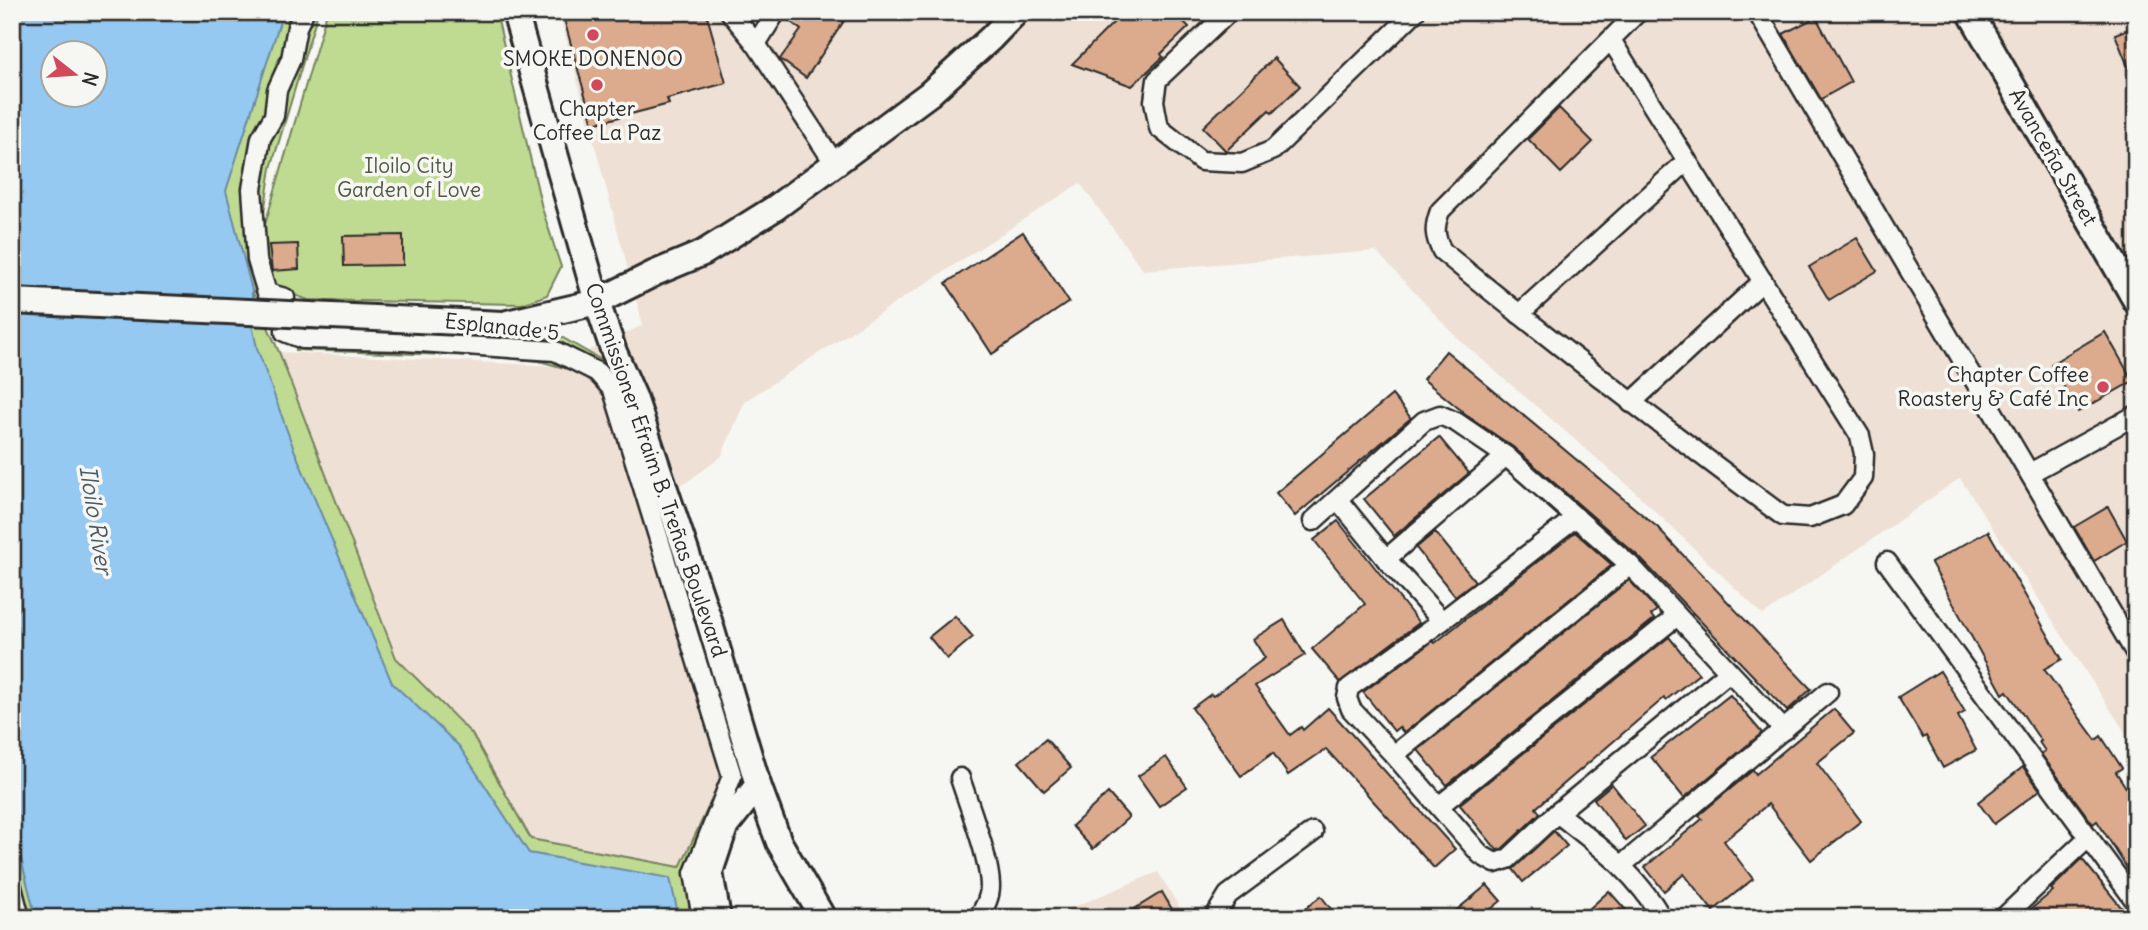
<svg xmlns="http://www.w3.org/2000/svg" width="2148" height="930" viewBox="0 0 2148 930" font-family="Delius,sans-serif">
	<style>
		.built { fill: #eee0d4 }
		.green { fill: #bfda91; stroke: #75825e; stroke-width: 2 }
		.water { fill: #95c9f2; stroke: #6b8aa2; stroke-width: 2; fill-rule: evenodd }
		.building { fill: #dcab8e; stroke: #2b2b2b; stroke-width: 2 }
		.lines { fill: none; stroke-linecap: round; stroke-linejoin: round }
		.street-casing { stroke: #2b2b2b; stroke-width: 23 }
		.secondary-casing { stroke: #2b2b2b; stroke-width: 30 }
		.street { stroke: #f6f6f2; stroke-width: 18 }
		.secondary { stroke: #f6f6f2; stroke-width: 24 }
		.secondary-bridge-casing { stroke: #2b2b2b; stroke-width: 30; stroke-linecap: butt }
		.secondary-bridge { stroke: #f6f6f2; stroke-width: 24 }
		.poi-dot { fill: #d1495b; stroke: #f6f6f2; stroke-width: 2.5 }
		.labels { text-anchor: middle; stroke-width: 7; stroke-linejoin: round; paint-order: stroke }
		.poi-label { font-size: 21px; fill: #2b2b2b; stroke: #f6f6f2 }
		.street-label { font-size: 21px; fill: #2b2b2b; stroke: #f6f6f2 }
		.park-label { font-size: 21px; fill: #505744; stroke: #f6f6f2 }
		.water-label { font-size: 23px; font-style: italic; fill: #4b5a67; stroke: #f6f6f2 }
	</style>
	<rect width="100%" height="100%" fill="#f6f6f2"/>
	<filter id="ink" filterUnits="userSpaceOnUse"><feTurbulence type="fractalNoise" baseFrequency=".0143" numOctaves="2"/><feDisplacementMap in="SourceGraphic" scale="14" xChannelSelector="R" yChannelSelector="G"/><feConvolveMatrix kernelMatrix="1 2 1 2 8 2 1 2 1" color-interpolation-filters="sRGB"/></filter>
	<g filter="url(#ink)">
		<g class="built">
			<path d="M559 12H2136V749L1960 478 1763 615 1631 488 1457 338 1376 251 1143 270 1080 183 745 401 721 457 687 482 638 501 723 776 680 867 531 839 472 734 396 658 279 352 556 366 643 325Z"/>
			<path d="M1158 872 1186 918H1047Z"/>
		</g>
		<g class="green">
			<path d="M253 12H318L271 168 259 245 327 12H496L542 208 561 267 547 295 522 304 308 300 284 291 272 296 252 291 279 352 396 658 472 734 531 839 680 867 723 776 632 470 607 395 579 372 539 361 479 356 296 350 297 331H389L520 338H563L608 364 735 769 706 918H476L199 266Z"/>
			<path d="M12 792 48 918H12Z"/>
		</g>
		<path class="water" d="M12 12H283L226 191 252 290V325L257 348 293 447 392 683 459 746 529 853 670 878 679 918H36L12 824ZM52 52H94V94H52Z"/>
		<g class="building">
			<path d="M562 12H706L726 83 667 99 669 104 593 124Z"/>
			<path d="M787 12H850L806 78 780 59 801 30 786 18Z"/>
			<path d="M1124 12H1174L1189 27 1161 54 1163 57 1132 86 1072 64Z"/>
			<path d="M1816 17 1851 82 1821 99 1783 34Z"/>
			<path d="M2136 26V84H2135L2115 34Z"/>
			<path d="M1274 58 1300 86 1272 113 1269 110 1226 151 1203 127Z"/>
			<path d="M1559 108 1593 142 1561 173 1528 139Z"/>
			<path d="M1023 232 1069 302 992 354 946 283Z"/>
			<path d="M403 235V265L344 266 343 236Z"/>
			<path d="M1857 238 1877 271 1829 300 1809 267Z"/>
			<path d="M298 244 299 269 272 271 269 245Z"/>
			<path d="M2105 332 2133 381 2078 412 2051 364Z"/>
			<path d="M1446 351 1662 531 1661 532 1811 689 1787 711 1638 556 1513 447 1468 416 1423 379Z"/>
			<path d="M1392 395 1411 418 1295 516 1276 493Z"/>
			<path d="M1439 437 1469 473 1394 536 1364 499Z"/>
			<path d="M2108 507 2127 541 2094 561 2074 527Z"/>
			<path d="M1338 521 1419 623 1340 682 1312 649 1365 604 1314 540Z"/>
			<path d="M1988 531 2062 659 2044 669 2096 740 2101 736 2122 768 2116 772 2136 803V882L2097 821 2093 824 2041 754 2045 751 2039 742 2041 741 2007 691 2003 694 1931 563Z"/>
			<path d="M1435 532 1475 581 1455 596 1416 548Z"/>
			<path d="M1575 532 1612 565 1404 733 1399 727 1394 731 1363 692 1433 641 1435 643Z"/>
			<path d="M1629 580 1657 610 1651 615 1654 619 1447 785 1418 750Z"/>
			<path d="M955 616 973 637 947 659 929 637Z"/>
			<path d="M1284 620 1305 655 1255 686 1290 735 1301 727 1303 730 1328 708 1455 849 1434 868 1326 749 1288 775 1273 753 1241 776 1192 708 1211 694 1213 696 1265 658 1253 639Z"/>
			<path d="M1669 637 1699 674 1666 700 1664 698 1536 808 1540 813 1502 849 1497 850 1460 805 1461 803Z"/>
			<path d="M1940 671 1965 712 1958 716 1976 750 1943 768 1926 736 1923 738 1898 697Z"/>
			<path d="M1730 695 1762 733 1684 798 1651 757Z"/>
			<path d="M1834 709 1854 733 1817 763 1861 821 1811 860 1768 804 1724 841 1753 879 1713 911 1684 874 1664 891 1645 867 1702 819 1699 815 1753 770 1756 774Z"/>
			<path d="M1046 739 1071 768 1044 791 1019 762Z"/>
			<path d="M1166 757 1187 787 1159 806 1138 776Z"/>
			<path d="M2023 767 2040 790 1994 824 1978 802Z"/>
			<path d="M1612 784 1645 826 1626 841 1594 799Z"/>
			<path d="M1108 793 1129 817 1093 849 1072 826Z"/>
			<path d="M1554 831 1567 846 1523 882 1513 869Z"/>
			<path d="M2082 859 2130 918H2020L2053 891 2051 889Z"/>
			<path d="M1487 885 1501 901 1480 918H1447Z"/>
			<path d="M1609 891 1633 918H1579Z"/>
			<path d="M1162 892 1177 918H1120Z"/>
			<path d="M1321 896 1338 918H1293Z"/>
		</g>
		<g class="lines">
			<defs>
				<g id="street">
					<path d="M304 12 297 27 291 59 277 90 274 116 261 138 252 189 257 260 267 293 285 298V332L303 339 404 341 555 351 597 372 613 390 732 776 694 873 702 918"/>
					<path d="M730 12 756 44 835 164"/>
					<path d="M1229 12 1157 80 1154 101 1159 128 1201 161 1242 163 1273 150 1415 12"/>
					<path d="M1757 12 2136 654"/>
					<path d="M1611 40 1860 436 1864 454 1863 478 1843 505 1810 518 1783 516C1667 430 1553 343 1442 251 1434 236 1434 227 1440 211L1638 12"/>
					<path d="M756 44 776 12"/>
					<path d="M1519 314 1687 161"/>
					<path d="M1631 403 1763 281"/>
					<path d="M2030 473 2136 415"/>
					<path d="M1338 500 1386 559"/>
					<path d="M1576 517 1442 621 1349 688 1347 698 1351 709 1394 755 1481 855 1495 863 1508 859 1557 813 1729 672"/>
					<path d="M1313 521 1424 421 1440 415 1456 422 1506 456 1630 565 1784 730"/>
					<path d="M1887 562 2136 902"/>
					<path d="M1442 621 1386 559 1506 456"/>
					<path d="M1394 755 1630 565"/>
					<path d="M960 778C969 806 990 859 990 887 990 898 984 909 978 918"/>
					<path d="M1439 806 1677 616"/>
					<path d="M1557 813C1599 846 1634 870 1662 918"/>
					<path d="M1622 865 1828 692"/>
					<path d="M12 887 20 918"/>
					<path d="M1214 918 1228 895 1313 832"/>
					<path d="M2003 918 2088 838"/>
				</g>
				<g id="secondary">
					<path d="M515 12 597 302 614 352 634 397 708 617 758 785 779 842 823 918"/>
					<path d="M1970 12 2136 301"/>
					<path d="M503 324 597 302 655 273 703 253 775 208 929 94 991 38 1016 12"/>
					<path d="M718 918 710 872 725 827 758 785"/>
				</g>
			</defs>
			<use href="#street" class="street-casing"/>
			<use href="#secondary" class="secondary-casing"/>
			<use href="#street" class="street"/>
			<use href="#secondary" class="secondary"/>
			<defs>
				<path id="secondary-bridge" d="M12 301 503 324"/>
			</defs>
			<use href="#secondary-bridge" class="secondary-bridge-casing"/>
			<use href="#secondary-bridge" class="secondary-bridge"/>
		</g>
	</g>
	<g class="poi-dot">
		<circle cx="593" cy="35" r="7"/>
		<circle cx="597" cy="85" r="7"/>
		<circle cx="2103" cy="387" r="7"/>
	</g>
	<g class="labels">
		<g class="poi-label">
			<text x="593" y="66">SMOKE DONENOO</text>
			<text x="597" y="116">Chapter<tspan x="597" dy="24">Coffee La Paz</tspan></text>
			<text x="2089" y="382" text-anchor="end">Chapter Coffee<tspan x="2089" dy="24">Roastery &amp; Café Inc</tspan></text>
		</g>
		<g class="street-label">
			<text transform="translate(2053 157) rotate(60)" y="7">Avanceña Street</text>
			<text transform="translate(502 327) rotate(6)" y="7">Esplanade 5</text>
			<text transform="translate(656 470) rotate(71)" y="7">Commissioner Efraim B. Treñas Boulevard</text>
		</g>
		<g class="park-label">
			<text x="409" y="173">Iloilo City<tspan x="409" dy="24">Garden of Love</tspan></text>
		</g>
		<g class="water-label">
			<text transform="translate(96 520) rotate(81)" y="8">Iloilo River</text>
		</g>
	</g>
	<rect width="2148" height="930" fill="none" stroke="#f6f6f2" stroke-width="42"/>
	<rect x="21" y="21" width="2106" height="888" fill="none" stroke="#2b2b2b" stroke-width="2.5" filter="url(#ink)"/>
	<g transform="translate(74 74) rotate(107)"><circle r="33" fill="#f6f6f2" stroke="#a5a5a2" stroke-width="2"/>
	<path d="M0-5L12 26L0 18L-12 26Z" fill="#d1495b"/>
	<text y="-10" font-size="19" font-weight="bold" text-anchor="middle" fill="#2b2b2b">N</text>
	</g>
</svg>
